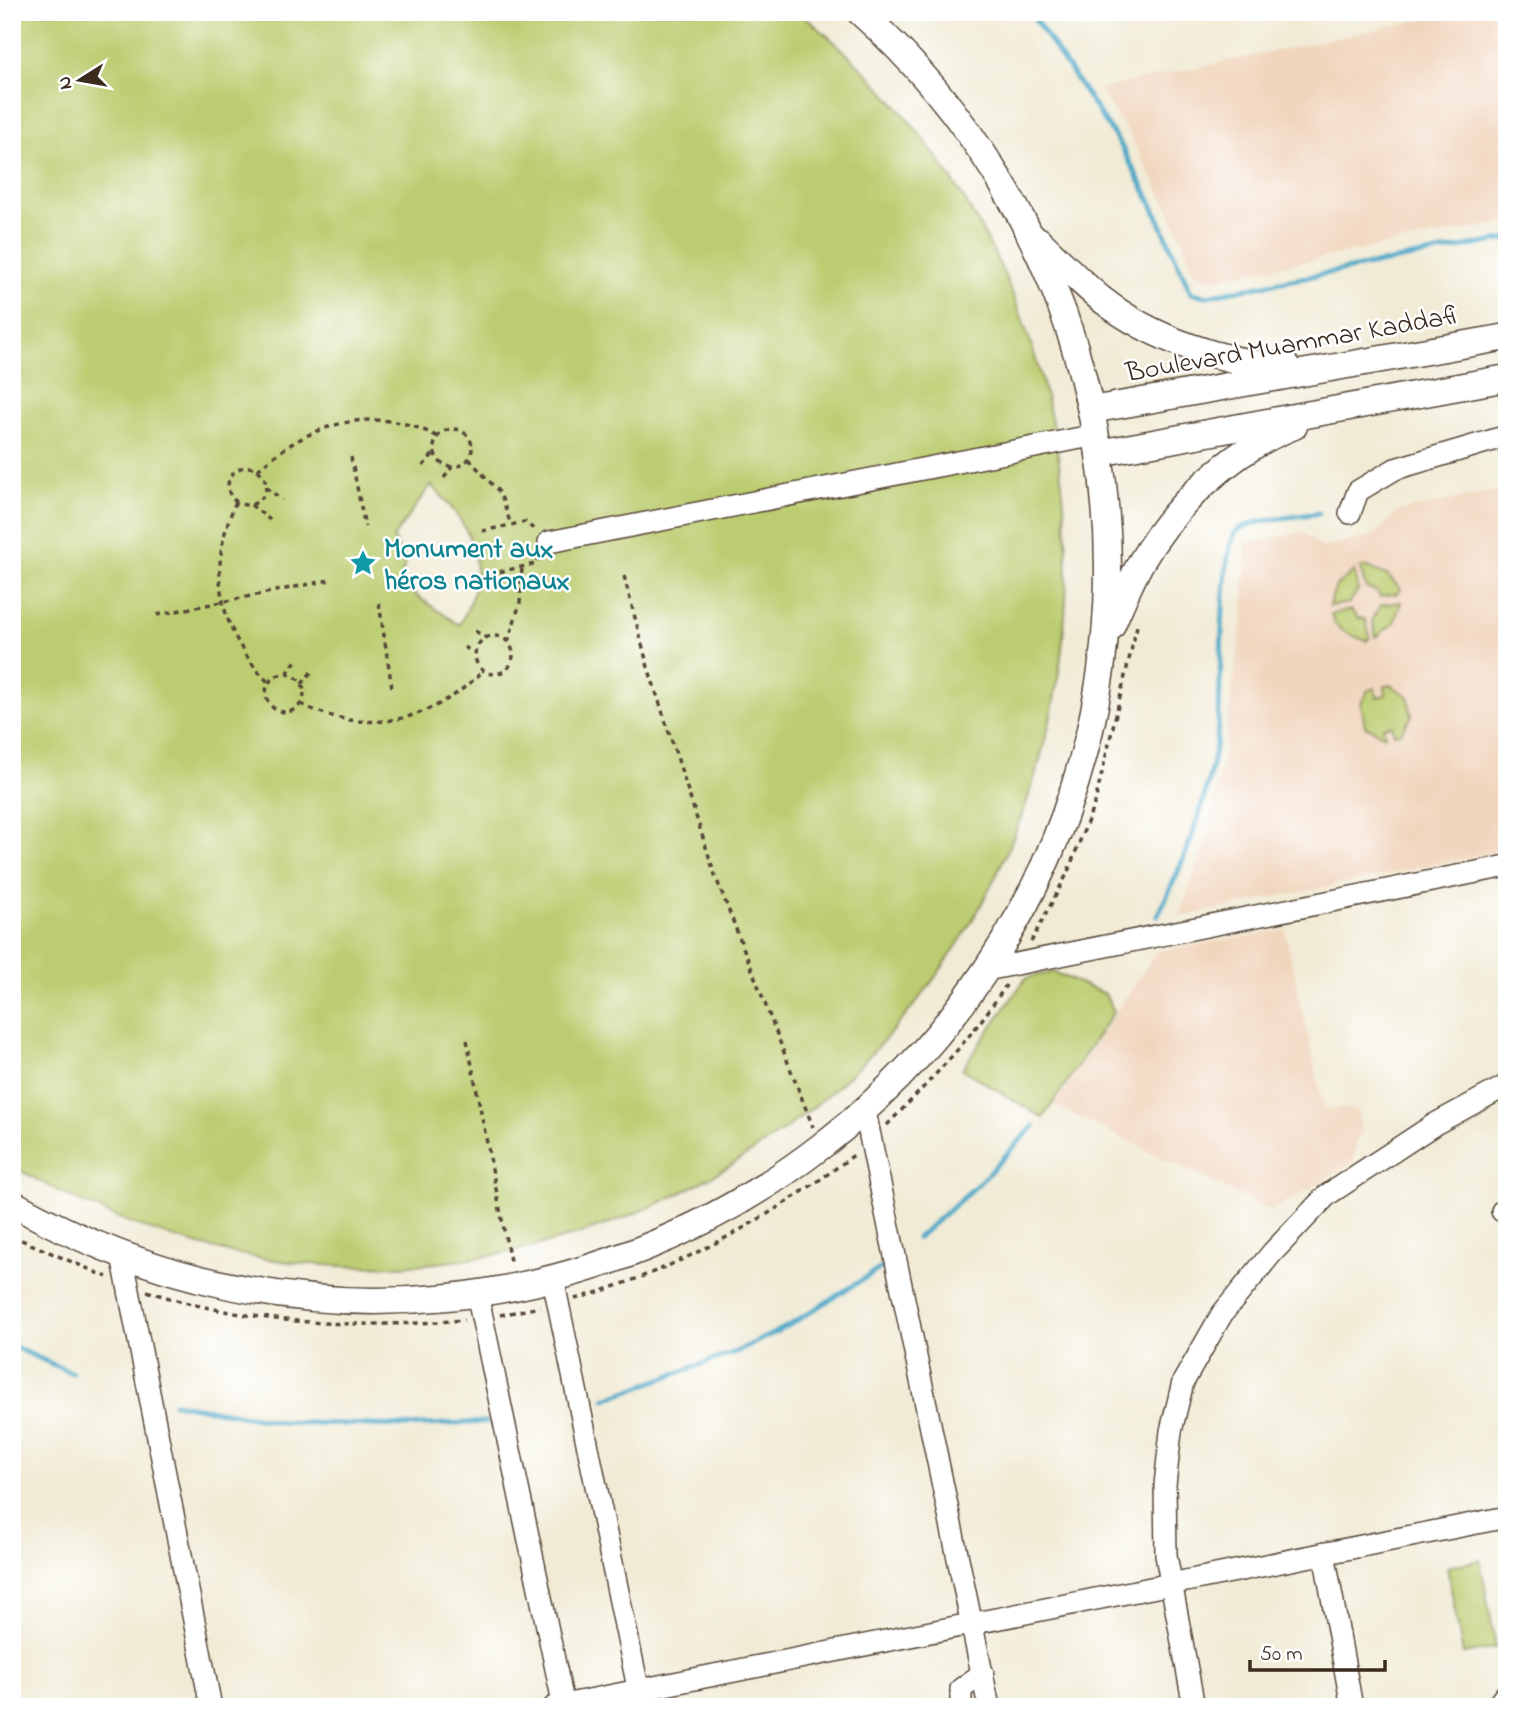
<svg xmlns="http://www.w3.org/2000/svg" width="1519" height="1719" viewBox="0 0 1519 1719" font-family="'Indie Flower',sans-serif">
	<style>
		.built { fill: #f1d5bd }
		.green { fill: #bccc6f; stroke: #7c7b46; stroke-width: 2; fill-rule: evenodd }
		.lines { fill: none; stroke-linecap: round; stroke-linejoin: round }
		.stream { stroke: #49a7c7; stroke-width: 5 }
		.minor-casing { stroke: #564739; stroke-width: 24 }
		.major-casing { stroke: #564739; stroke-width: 29 }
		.path { stroke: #564739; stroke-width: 3.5; stroke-dasharray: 5 5; stroke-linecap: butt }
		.minor { stroke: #fff; stroke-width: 21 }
		.major { stroke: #fff; stroke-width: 26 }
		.labels { text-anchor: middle; stroke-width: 5; stroke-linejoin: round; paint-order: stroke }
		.street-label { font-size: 28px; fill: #3b2a1e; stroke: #fff }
		.culture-label { font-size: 28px; font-weight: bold; fill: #0d838f; stroke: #fff; text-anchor: start }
	</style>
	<rect width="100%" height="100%" fill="#fff"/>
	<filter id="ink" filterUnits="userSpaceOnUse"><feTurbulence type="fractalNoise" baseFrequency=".0143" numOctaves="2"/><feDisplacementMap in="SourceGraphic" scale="14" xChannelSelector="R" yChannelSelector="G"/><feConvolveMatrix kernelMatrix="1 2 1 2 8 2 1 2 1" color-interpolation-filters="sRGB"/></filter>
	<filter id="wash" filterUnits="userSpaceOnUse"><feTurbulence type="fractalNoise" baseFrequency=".00686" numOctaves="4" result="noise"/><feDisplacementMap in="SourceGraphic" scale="28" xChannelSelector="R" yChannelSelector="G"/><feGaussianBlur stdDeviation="1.57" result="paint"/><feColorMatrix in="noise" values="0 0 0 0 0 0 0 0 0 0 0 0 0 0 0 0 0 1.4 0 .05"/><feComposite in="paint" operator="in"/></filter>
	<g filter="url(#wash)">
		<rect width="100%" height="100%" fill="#f1ebd5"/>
		<g class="built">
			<path d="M1457 12H1507V222L1212 279 1195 272 1170 211 1128 132 1098 89Z"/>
			<path d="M1507 488V850L1179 917 1205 844 1221 770 1244 608 1246 544 1302 532 1322 548 1375 535 1397 512Z"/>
			<path d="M1285 930 1324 1108 1357 1110 1363 1134 1356 1140 1353 1163 1271 1211 1054 1105 1157 951Z"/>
		</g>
		<g class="green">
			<path d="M12 12H799C916 104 1002 234 1041 377 1079 515 1075 659 1029 795 921 1116 593 1310 260 1258 172 1244 89 1210 12 1166ZM431 485C474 527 492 569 459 625L400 584 405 562 393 538Z"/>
			<path d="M1367 567 1387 575 1401 589 1398 593 1380 597 1376 591 1366 588 1360 568Z"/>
			<path d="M1354 571 1358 590 1349 603 1329 606 1336 586Z"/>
			<path d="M1401 602 1394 623 1376 637 1372 619 1381 605Z"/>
			<path d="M1351 610 1358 618 1365 619 1370 637 1367 641C1352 635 1336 632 1331 614Z"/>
			<path d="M1391 685 1408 696 1412 716 1400 733 1394 734 1392 725 1383 727 1385 736 1365 726 1361 704 1368 690 1375 688 1377 697 1386 695 1385 686Z"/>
			<path d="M1053 972 1105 994 1114 1011 1043 1118 962 1069 1026 978Z"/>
			<path d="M1480 1560 1496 1648 1463 1654 1447 1567Z"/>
		</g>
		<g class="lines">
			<g class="stream">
				<path d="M1030 12 1120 144 1153 206 1191 293 1207 296 1507 239"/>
				<path d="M1157 916C1185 862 1206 804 1216 744 1223 702 1218 556 1236 532 1245 520 1302 516 1319 513"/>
				<path d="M917 1238 976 1186 1034 1126"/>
				<path d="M12 1346 72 1373"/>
				<path d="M605 1399 738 1351 788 1326 886 1265"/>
				<path d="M174 1403 281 1422 404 1426 487 1422"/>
			</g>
		</g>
	</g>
	<g filter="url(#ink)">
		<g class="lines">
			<defs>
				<g id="minor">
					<path d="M1350 513 1358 491 1395 469 1507 436"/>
					<path d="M549 542 1096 435"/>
					<path d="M986 970 1507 866"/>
					<path d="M865 1112 989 1707"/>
					<path d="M1502 1211 1507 1210"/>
					<path d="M122 1255 211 1707"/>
					<path d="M553 1279 642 1707"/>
					<path d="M477 1293 564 1707"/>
					<path d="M1324 1553 1352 1707"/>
					<path d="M554 1707 1507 1517"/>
					<path d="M961 1707V1689L983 1673"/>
					<path d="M1194 1707 1166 1555 1165 1485 1171 1431 1183 1382 1222 1314 1272 1253 1327 1195 1435 1124 1507 1085"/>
					<path d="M1496 1707 1507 1693"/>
				</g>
				<g id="major">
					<path d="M1038 240C1059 260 1079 281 1101 299 1152 339 1223 363 1287 367"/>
					<path d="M1091 410 1507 337"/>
					<path d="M1099 453 1507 378"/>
					<path d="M1111 627C1120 606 1129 584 1140 564 1173 506 1231 450 1294 426"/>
					<path d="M12 1203C580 1524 1246 1005 1083 377 1047 237 968 108 860 12"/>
				</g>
			</defs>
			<use href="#minor" class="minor-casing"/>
			<use href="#major" class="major-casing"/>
			<g class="path">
				<circle cx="453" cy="448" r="19"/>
				<path d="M351 457 365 527"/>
				<path d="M469 459 500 493 511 525"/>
				<path d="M423 466 435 452"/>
				<circle cx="247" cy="486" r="19"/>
				<path d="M258 470C307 423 376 403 438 437"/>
				<path d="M444 478 452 467"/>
				<path d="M266 487 282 500"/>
				<path d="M236 502C206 568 218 631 269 683"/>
				<path d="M251 505 270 520"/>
				<path d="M482 531 525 522 536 531"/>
				<path d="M490 574 535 564 539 557"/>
				<path d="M624 576 648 667 715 875 813 1127"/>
				<path d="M379 603 392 688"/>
				<path d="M157 615 330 580"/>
				<path d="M475 631 487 638"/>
				<circle cx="494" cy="655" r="19"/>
				<path d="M508 642 520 603 522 567"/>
				<path d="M464 647 475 653"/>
				<circle cx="285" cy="693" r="19"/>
				<path d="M287 674 297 659"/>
				<path d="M302 684 312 671"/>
				<path d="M301 704C367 737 432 722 483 671"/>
				<path d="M1031 942 1067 874 1095 802 1137 626"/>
				<path d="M467 1040 510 1261"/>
				<path d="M887 1125C930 1081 973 1037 1006 985"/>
				<path d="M12 1236 107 1277"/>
				<path d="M147 1291C250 1325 357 1329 464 1320"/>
				<path d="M575 1299C676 1271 771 1218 855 1154"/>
				<path d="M500 1315 540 1307"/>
			</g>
			<use href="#minor" class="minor"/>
			<use href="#major" class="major"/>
		</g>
	</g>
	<defs>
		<symbol id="sight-bare" viewBox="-9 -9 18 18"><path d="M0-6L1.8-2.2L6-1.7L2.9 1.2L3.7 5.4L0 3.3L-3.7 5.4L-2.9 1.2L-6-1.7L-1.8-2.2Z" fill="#0f9aa8" stroke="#fff" stroke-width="2.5" paint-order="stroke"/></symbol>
	</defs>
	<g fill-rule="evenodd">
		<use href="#sight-bare" x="344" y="544" width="38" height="38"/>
	</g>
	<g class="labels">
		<g class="street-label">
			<text transform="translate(1293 342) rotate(-10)" y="10">Boulevard Muammar Kaddafi</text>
		</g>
		<g class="culture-label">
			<text x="384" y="557">Monument aux<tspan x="384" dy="32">héros nationaux</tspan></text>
		</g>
	</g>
	<rect width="1519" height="1719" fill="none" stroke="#fff" stroke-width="42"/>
	<g transform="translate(80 80) rotate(259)" stroke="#ffffff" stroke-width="5" paint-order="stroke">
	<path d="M0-5L12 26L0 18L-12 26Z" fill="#3b2a1e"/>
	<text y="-10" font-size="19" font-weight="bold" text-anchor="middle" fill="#3b2a1e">N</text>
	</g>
	<path d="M1250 1660v10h135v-10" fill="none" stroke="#3b2a1e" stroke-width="3.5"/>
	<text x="1260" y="1660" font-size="21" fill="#3b2a1e" stroke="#ffffff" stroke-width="5" paint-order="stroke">50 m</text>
</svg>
